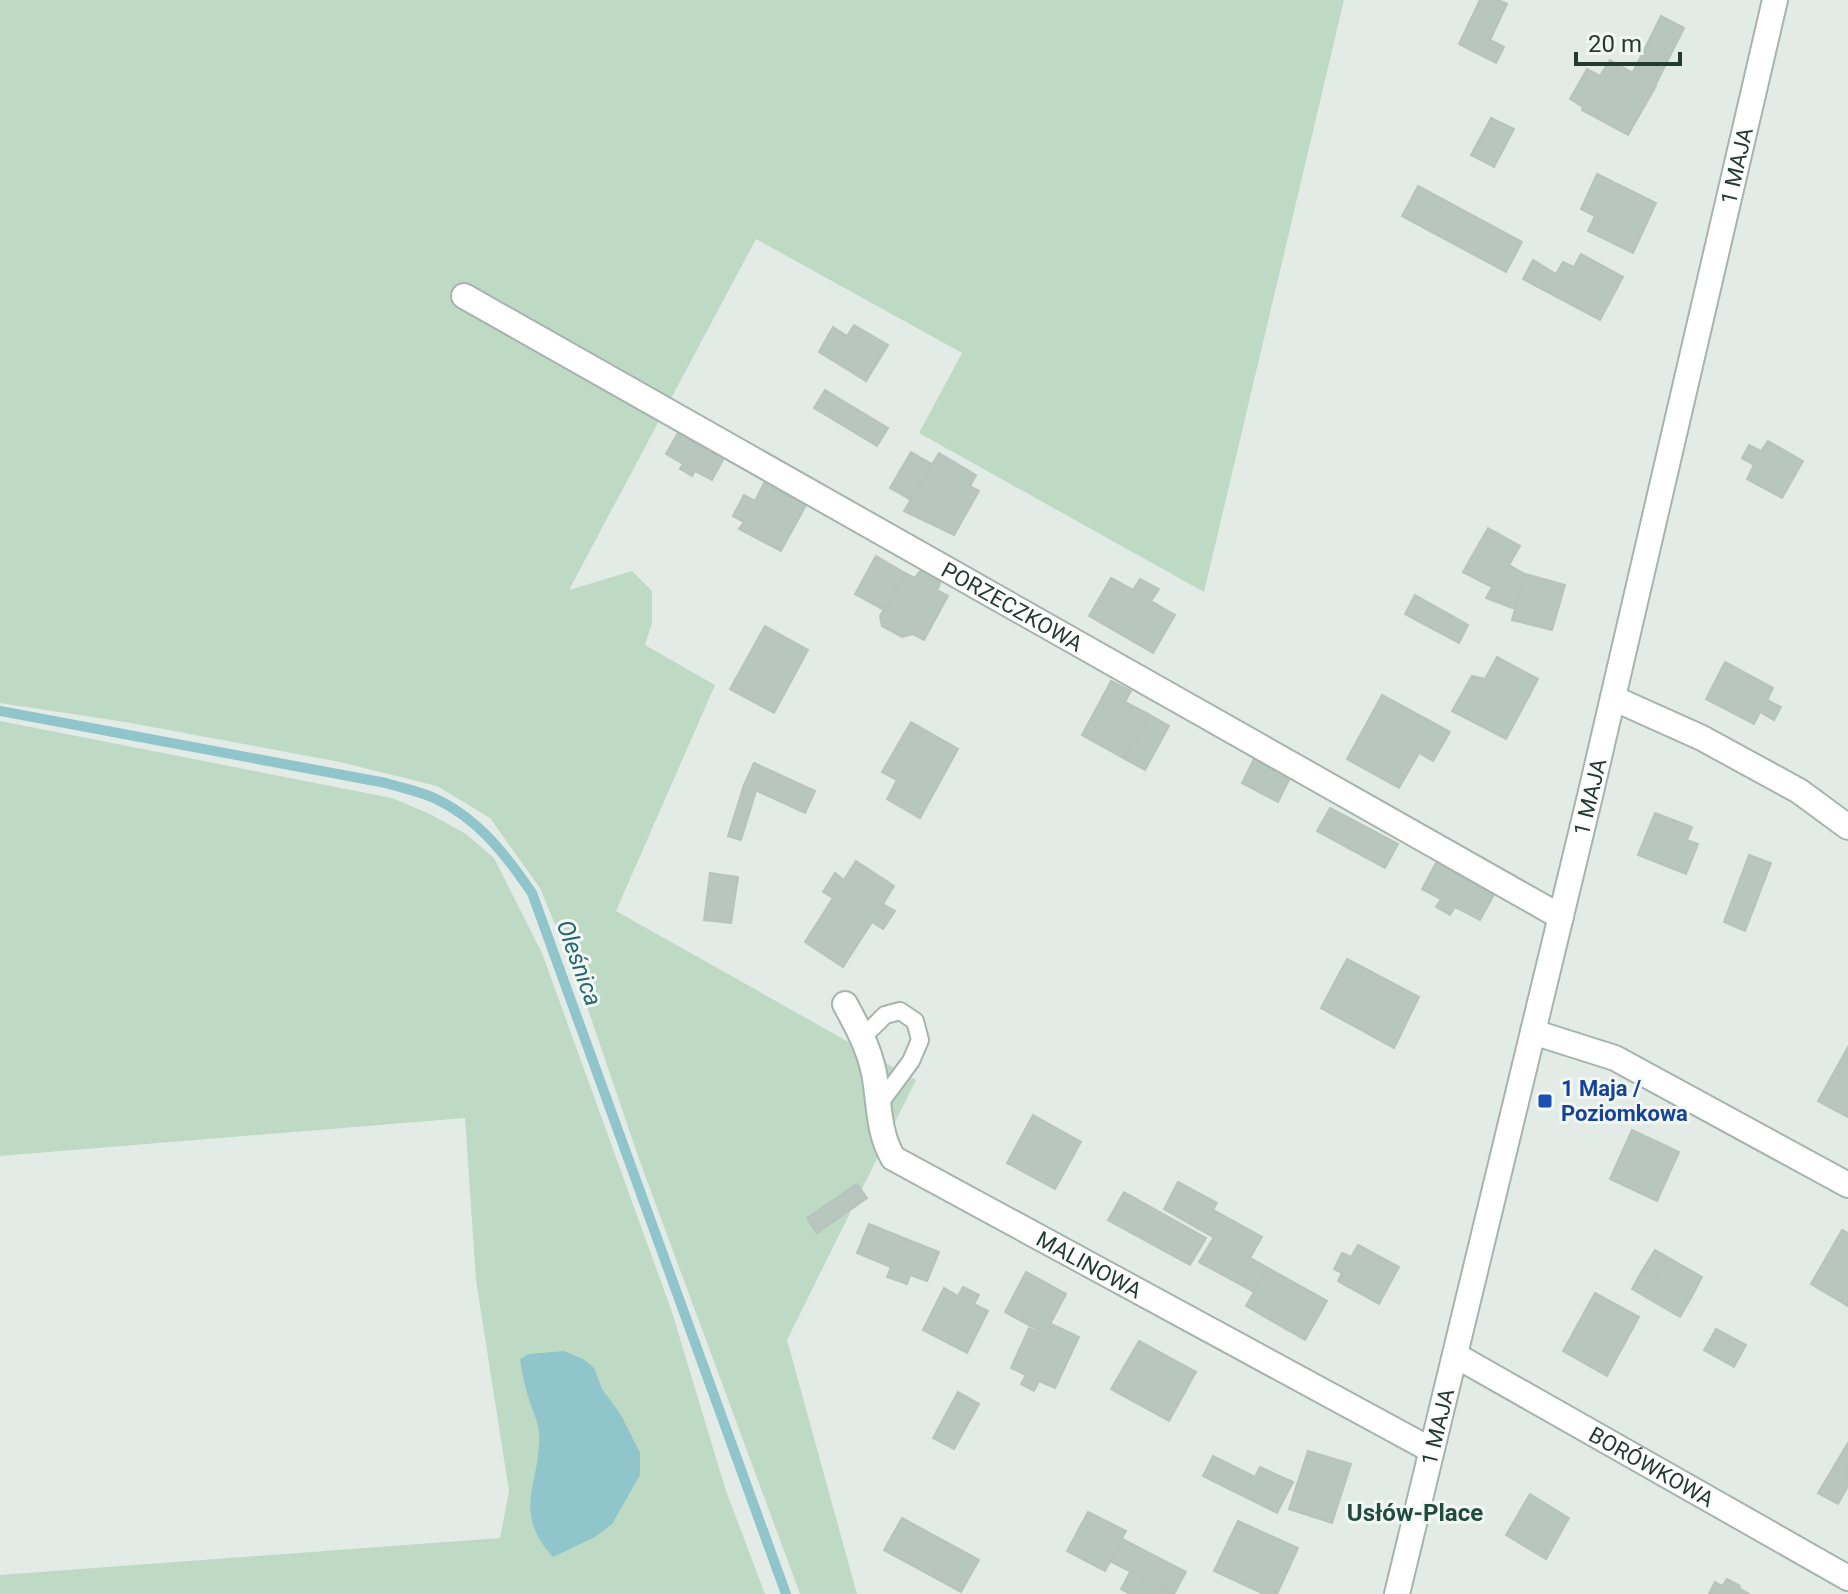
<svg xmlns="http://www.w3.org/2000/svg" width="1848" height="1594" viewBox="0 0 1848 1594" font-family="Roboto,sans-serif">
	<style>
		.green { fill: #bedac4 }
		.water { fill: #90c5cb }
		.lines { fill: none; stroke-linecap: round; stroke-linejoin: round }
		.stream { stroke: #90c5cb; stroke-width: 10 }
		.building { fill: #b8c6c0; stroke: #b6c4bd; stroke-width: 2 }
		.service-casing { stroke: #a6b3ae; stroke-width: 20 }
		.minor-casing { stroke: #a6b3ae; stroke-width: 28 }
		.tertiary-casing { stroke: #a6b3ae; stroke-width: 28 }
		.service { stroke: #fff; stroke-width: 16 }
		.minor { stroke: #fff; stroke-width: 24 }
		.tertiary { stroke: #fff; stroke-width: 24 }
		.transit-dot { fill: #1a4fb4; stroke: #f3f8f5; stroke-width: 3 }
		.labels { text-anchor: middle; stroke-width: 6; stroke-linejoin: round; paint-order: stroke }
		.street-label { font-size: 22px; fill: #243b34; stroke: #f3f8f5 }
		.transit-label { font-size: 22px; font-weight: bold; fill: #164399; stroke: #f3f8f5; text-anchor: start }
		.water-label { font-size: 24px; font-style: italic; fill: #246871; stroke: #f3f8f5 }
		.neighbourhood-label { font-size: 24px; font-weight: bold; fill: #224b3f; stroke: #f3f8f5 }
	</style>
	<rect width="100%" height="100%" fill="#e3ebe7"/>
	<g class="green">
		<path d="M0 0H1344L1204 592 919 433 962 353 756 239 569 590 632 571 652 591V623L645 645 715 685 616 911 916 1080 787 1340 857 1594H800L639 1159 579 983 540 888 490 818 437 786 340 762 125 722 0 703Z"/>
		<path d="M0 721 392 798 430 814 466 834 494 858 542 953 672 1312 726 1491 765 1594H0V1575L500 1538 509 1491 476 1280 465 1118 0 1156Z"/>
	</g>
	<path class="water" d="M564 1351 583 1359 594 1368 602 1389 621 1415 640 1453V1475L612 1524 595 1537 553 1557C510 1510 542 1483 539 1432 538 1420 531 1408 528 1396 524 1384 522 1372 520 1359L529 1354Z"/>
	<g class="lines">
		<path class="stream" d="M0 711 386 783C402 788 419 791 434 798 478 818 506 855 532 893L786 1594"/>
	</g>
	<g class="building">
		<path d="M1480 0H1499L1507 4 1490 40 1504 47 1496 63 1459 44Z"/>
		<path d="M1661 16 1684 28 1656 84 1633 72Z"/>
		<path d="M1610 60 1656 86 1628 135 1582 110 1583 107 1570 99 1587 69 1600 76Z"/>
		<path d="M1491 118 1514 129 1494 167 1471 155Z"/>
		<path d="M1597 174 1656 203 1633 253 1588 231 1595 216 1581 209Z"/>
		<path d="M1418 186 1522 242 1506 272 1402 216Z"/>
		<path d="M1581 254 1623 277 1600 320 1523 279 1533 260 1556 274 1563 262 1574 267Z"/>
		<path d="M854 325 888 345 866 381 819 352 833 327 847 336Z"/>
		<path d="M825 390 888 428 877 446 814 408Z"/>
		<path d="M678 433 724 458 712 480 695 471 692 476 680 469 683 464 666 454Z"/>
		<path d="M1768 441 1803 461 1782 498 1747 479 1754 465 1742 458 1749 445 1761 451Z"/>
		<path d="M911 452 932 464 911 500 890 488Z"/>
		<path d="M939 453 976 475 970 486 979 491 954 535 904 511Z"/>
		<path d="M764 483 806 505 781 551 739 529 744 522 733 516 744 495 755 501Z"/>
		<path d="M1488 528 1520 546 1509 565 1525 574 1515 609 1486 598 1492 587 1463 572Z"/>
		<path d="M876 556 905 573 884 610 855 594Z"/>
		<path d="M926 569 938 576 940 584 937 590 948 596 924 640 913 634 902 637 882 626 880 616 905 573 915 578 919 572Z"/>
		<path d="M1525 574 1565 585 1552 630 1512 620Z"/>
		<path d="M1111 578 1133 590 1140 579 1159 589 1151 601 1175 615 1153 653 1089 616Z"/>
		<path d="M1415 595 1468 625 1459 643 1405 614Z"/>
		<path d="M765 626 808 650 774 713 730 689Z"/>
		<path d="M1497 657 1538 679 1506 739 1452 711 1472 676 1485 679Z"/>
		<path d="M1725 662 1773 688 1767 700 1781 707 1774 720 1760 712 1754 724 1706 699Z"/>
		<path d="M1111 681 1131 691 1125 702 1150 715 1125 759 1082 735Z"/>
		<path d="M1382 695 1450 732 1433 761 1419 753 1399 788 1347 759Z"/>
		<path d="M1150 715 1169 726 1145 770 1125 759Z"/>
		<path d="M911 722 958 749 920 818 887 799 897 780 882 772Z"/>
		<path d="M1254 759 1290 778 1278 802 1242 783Z"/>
		<path d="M754 763 815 791 805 813 744 785Z"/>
		<path d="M744 785 756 791 741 840 728 836Z"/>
		<path d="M1330 808 1398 844 1385 868 1317 831Z"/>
		<path d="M1655 813 1692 827 1687 840 1698 844 1686 874 1638 855Z"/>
		<path d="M1749 855 1771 863 1745 931 1724 922Z"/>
		<path d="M856 861 894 886 883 904 895 911 883 929 872 922 843 967 805 942 833 898 823 892 835 873 844 880Z"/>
		<path d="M1437 861 1495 893 1480 920 1455 907 1450 915 1436 907 1441 899 1422 889Z"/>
		<path d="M710 873 738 877 731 923 704 920Z"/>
		<path d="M1347 959 1419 997 1394 1048 1321 1008Z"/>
		<path d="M1848 1047V1117L1818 1101Z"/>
		<path d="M1033 1115 1081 1142 1055 1189 1007 1163Z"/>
		<path d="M1632 1130 1679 1152 1657 1201 1610 1179Z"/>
		<path d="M1178 1182 1217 1203 1213 1210 1262 1237 1250 1258 1164 1209Z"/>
		<path d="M857 1184 867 1198 817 1233 807 1218Z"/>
		<path d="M1124 1192 1206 1238 1190 1265 1108 1220Z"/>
		<path d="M869 1224 939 1252 927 1281 910 1275 907 1284 887 1277 891 1267 857 1253Z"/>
		<path d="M1842 1230 1848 1233V1306L1811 1284Z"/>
		<path d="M1214 1237 1268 1268 1254 1292 1199 1262Z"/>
		<path d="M1358 1245 1399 1267 1379 1304 1338 1281 1342 1273 1334 1269 1342 1253 1351 1257Z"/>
		<path d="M1655 1250 1702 1277 1691 1298 1642 1271Z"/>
		<path d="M1268 1268 1327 1301 1305 1340 1246 1306Z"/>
		<path d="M1642 1271 1691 1298 1680 1317 1632 1289Z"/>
		<path d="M1026 1272 1066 1294 1045 1334 1005 1312Z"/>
		<path d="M963 1287 979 1295 974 1304 988 1311 967 1353 923 1330 944 1288 958 1296Z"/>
		<path d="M1595 1293 1639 1317 1607 1376 1563 1351Z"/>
		<path d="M1051 1324 1079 1337 1055 1388 1039 1381 1034 1391 1021 1384 1026 1375 1011 1368 1029 1328 1045 1336Z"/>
		<path d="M1716 1329 1746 1345 1734 1367 1704 1350Z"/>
		<path d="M1139 1341 1196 1372 1169 1421 1111 1389Z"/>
		<path d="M958 1392 979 1404 954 1449 933 1438Z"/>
		<path d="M1848 1443V1477L1833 1468Z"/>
		<path d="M1308 1451 1351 1464 1332 1523 1289 1509Z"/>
		<path d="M1213 1456 1255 1477 1260 1467 1293 1482 1277 1513 1203 1476Z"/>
		<path d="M1833 1468 1848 1477V1486L1838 1504 1818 1493Z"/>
		<path d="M1530 1494 1569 1518 1546 1559 1506 1535Z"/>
		<path d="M1088 1512 1126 1531 1105 1571 1067 1551Z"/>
		<path d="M902 1518 979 1560 961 1592 884 1550Z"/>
		<path d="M1238 1521 1298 1548 1277 1594H1264L1214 1571Z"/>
		<path d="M1122 1539 1186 1572 1174 1594 1110 1561Z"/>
		<path d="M1130 1572 1172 1594H1130L1121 1589Z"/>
		<path d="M1727 1579 1740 1586 1739 1588 1749 1594H1709L1715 1582 1722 1586Z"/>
	</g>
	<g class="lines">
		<defs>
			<path id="service" d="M863 1037 885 1015 900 1011 915 1021 920 1040 911 1061 877 1107"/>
			<g id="minor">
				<path id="s1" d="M464 296 1561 917"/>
				<path d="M1613 698 1702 738 1799 791 1848 827"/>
				<path id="s2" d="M845 1004C857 1026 869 1048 874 1073 880 1103 877 1130 893 1158L1431 1450"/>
				<path d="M1533 1032 1615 1058 1848 1185"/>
				<path id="s3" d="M1455 1355 1848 1578"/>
			</g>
			<g id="tertiary">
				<path id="s4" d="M1397 1594 1590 796 1775 0"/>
			</g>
		</defs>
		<use href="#service" class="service-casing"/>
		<use href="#minor" class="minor-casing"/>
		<use href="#tertiary" class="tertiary-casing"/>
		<use href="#service" class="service"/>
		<use href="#minor" class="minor"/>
		<use href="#tertiary" class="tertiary"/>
	</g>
	<rect class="transit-dot" x="1537" y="1093" width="16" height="16" rx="4"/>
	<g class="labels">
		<g class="street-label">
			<text dy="8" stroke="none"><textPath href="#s4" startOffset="1468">1 MAJA</textPath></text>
			<text dy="8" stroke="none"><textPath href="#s1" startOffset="630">PORZECZKOWA</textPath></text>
			<text dy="8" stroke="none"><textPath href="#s4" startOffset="820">1 MAJA</textPath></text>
			<text dy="8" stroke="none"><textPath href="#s2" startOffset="386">MALINOWA</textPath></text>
			<text dy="8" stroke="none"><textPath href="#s4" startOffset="172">1 MAJA</textPath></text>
			<text dy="8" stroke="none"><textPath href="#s3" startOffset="226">BORÓWKOWA</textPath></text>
		</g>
		<g class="transit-label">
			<text x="1561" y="1096">1 Maja /<tspan x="1561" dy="25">Poziomkowa</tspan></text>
		</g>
		<g class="water-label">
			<text transform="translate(579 963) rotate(70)" y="8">Oleśnica</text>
		</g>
		<g class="neighbourhood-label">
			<text x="1415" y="1521">Usłów-Place</text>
		</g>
	</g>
	<path d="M1576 52v12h104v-12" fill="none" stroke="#243b34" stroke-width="4"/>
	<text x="1588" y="52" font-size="24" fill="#243b34" stroke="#f3f8f5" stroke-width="6" paint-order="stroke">20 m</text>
</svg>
